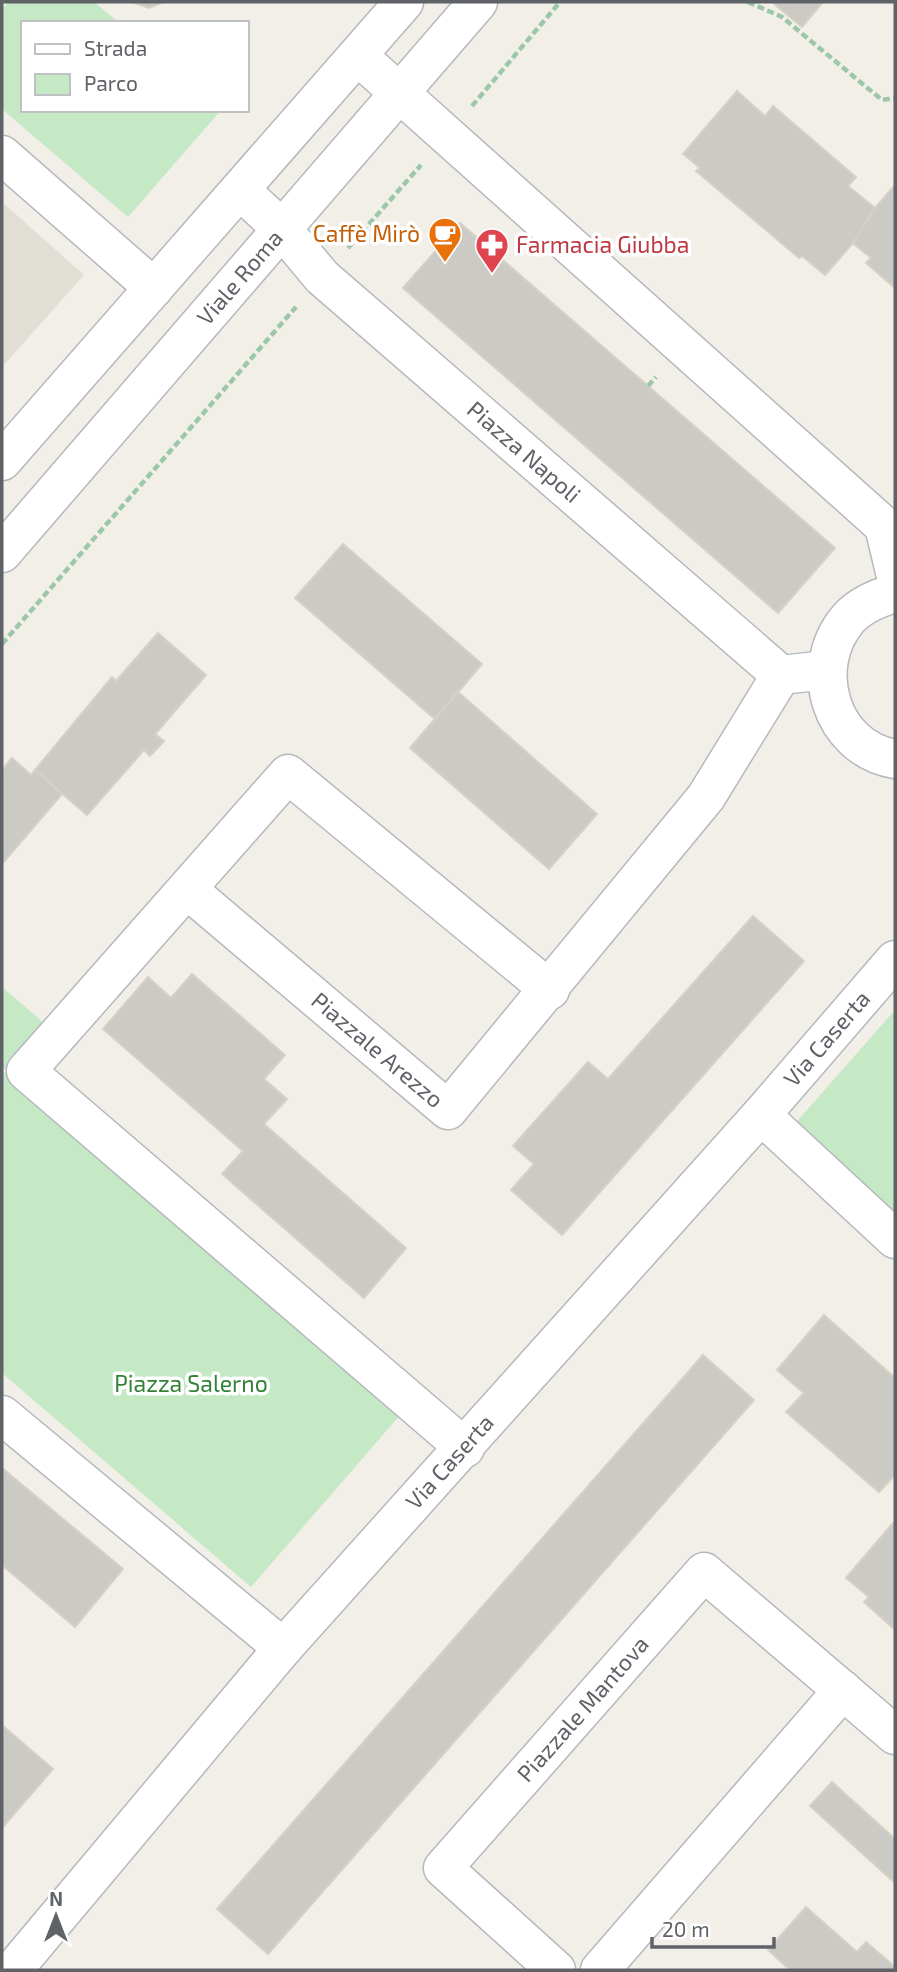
<svg xmlns="http://www.w3.org/2000/svg" width="897" height="1972" viewBox="0 0 897 1972" font-family="'Exo 2',sans-serif">
	<style>
		.education { fill: #e1ded6 }
		.green { fill: #c5e8c5 }
		.building { fill: #cccac5; stroke: #d6d1c6; stroke-width: 2 }
		.lines { fill: none; stroke-linecap: round; stroke-linejoin: round }
		.minor-casing { stroke: #b5b8bc; stroke-width: 41 }
		.path { stroke: #9cc7a9; stroke-width: 4.5; stroke-dasharray: 7 3.5; stroke-linecap: butt }
		.minor { stroke: #fff; stroke-width: 38 }
		.labels { text-anchor: middle; stroke-width: 7; stroke-linejoin: round; paint-order: stroke }
		.food-label { font-size: 23px; fill: #c56008; stroke: #fff; text-anchor: end }
		.health-label { font-size: 23px; fill: #be3a42; stroke: #fff; text-anchor: start }
		.street-label { font-size: 23px; fill: #5f6368; stroke: #fff }
		.park-label { font-size: 23px; fill: #348238; stroke: #fff }
	</style>
	<rect width="100%" height="100%" fill="#f1efe8"/>
	<path class="education" d="M2 202 84 275 2 367Z"/>
	<g class="green">
		<path d="M8 2H94L119 23H23V110H221L128 217 2 109V9Z"/>
		<path d="M2 987 44 1023 3 1071 401 1414 251 1587 2 1373Z"/>
		<path d="M895 1010V1216L793 1126Z"/>
	</g>
	<g class="building">
		<path d="M132 2H163L149 8Z"/>
		<path d="M772 2H823L802 27Z"/>
		<path d="M737 91 765 116 773 106 856 177 848 186 875 208 853 243 825 275 802 256 799 258 696 171 700 168 683 154Z"/>
		<path d="M895 185V288L866 263 871 258 853 243 875 208Z"/>
		<path d="M460 223 835 548 778 613 403 288Z"/>
		<path d="M343 544 482 664 435 719 295 598Z"/>
		<path d="M158 633 206 675 155 734 164 741 150 756 144 750 87 815 35 770 112 677 116 681Z"/>
		<path d="M458 692 597 814 549 869 410 748Z"/>
		<path d="M12 758 31 775 35 770 62 794 2 864V770Z"/>
		<path d="M753 916 804 961 562 1235 511 1190 534 1164 513 1146 588 1062 608 1079Z"/>
		<path d="M192 974 285 1055 264 1079 287 1099 264 1124 406 1248 364 1298 222 1174 243 1151 103 1029 148 977 171 998Z"/>
		<path d="M824 1315 895 1378V1475L879 1492 786 1412 804 1393 777 1370Z"/>
		<path d="M703 1355 754 1400 268 1954 217 1909Z"/>
		<path d="M2 1468 123 1569 75 1627 2 1565Z"/>
		<path d="M893 1523 895 1525V1630L864 1602 869 1597 846 1578Z"/>
		<path d="M2 1725 53 1769 2 1828Z"/>
		<path d="M832 1782 895 1839V1883L810 1806Z"/>
		<path d="M806 1907 857 1952 866 1942 895 1967V1970H790L768 1950Z"/>
	</g>
	<g class="lines">
		<defs>
			<g id="minor">
				<path d="M358 56 884 526 895 572"/>
				<path d="M2 155 154 288"/>
				<path id="s1" d="M240 190 282 229 322 277 781 675 826 670"/>
				<path d="M2 461 404 2"/>
				<path id="s2" d="M2 553 478 2"/>
				<path d="M895 593C878 598 860 605 848 619 807 667 830 748 895 759"/>
				<path id="s3" d="M188 890 448 1110 706 797 781 675"/>
				<path d="M761 1115 895 1239"/>
				<path d="M2 1415 283 1648"/>
				<path d="M465 1448 26 1071 288 774 550 990"/>
				<path id="s4" d="M13 1970 283 1648 761 1115 895 960"/>
				<path id="s5" d="M556 1970 443 1868 704 1572 895 1735"/>
				<path d="M600 1970 843 1690"/>
			</g>
		</defs>
		<use href="#minor" class="minor-casing"/>
		<g class="path">
			<path d="M748 2 782 17 882 100 895 98"/>
			<path d="M472 106 560 2"/>
			<path d="M348 248 421 165"/>
			<path d="M648 386 656 377"/>
			<path d="M2 644 296 307"/>
		</g>
		<use href="#minor" class="minor"/>
	</g>
	<defs>
		<symbol id="cafe-pin" viewBox="-11 -11 22 30"><path d="M0 17L-7.5 6A9.5 9.5 0 1 1 7.5 6Z" fill="#e8710a" stroke="#fff"/><path d="M-5.5-4.5H6V0H3Q3 3.5 0 3.5H-2.5Q-5.5 3.5-5.5 0ZM3-3.2v2h1.7v-2ZM-6 4.5H4V6H-6Z" fill="#fff"/></symbol>
		<symbol id="pharmacy-pin" viewBox="-11 -11 22 30"><path d="M0 17L-7.5 6A9.5 9.5 0 1 1 7.5 6Z" fill="#e0444e" stroke="#fff"/><path d="M-2-6h4v4h4v4h-4v4h-4v-4h-4v-4h4Z" fill="#fff"/></symbol>
	</defs>
	<g fill-rule="evenodd">
		<use href="#cafe-pin" x="426" y="215" width="38" height="52"/>
		<use href="#pharmacy-pin" x="473" y="226" width="38" height="52"/>
	</g>
	<g class="labels">
		<g class="food-label">
			<text x="420" y="242">Caffè Mirò</text>
		</g>
		<g class="health-label">
			<text x="516" y="253">Farmacia Giubba</text>
		</g>
		<g class="street-label">
			<text dy="8" stroke="none"><textPath href="#s2" startOffset="364">Viale Roma</textPath></text>
			<text dy="8" stroke="none"><textPath href="#s1" startOffset="387">Piazza Napoli</textPath></text>
			<text dy="8" stroke="none"><textPath href="#s4" startOffset="1237">Via Caserta</textPath></text>
			<text dy="8" stroke="none"><textPath href="#s3" startOffset="248">Piazzale Arezzo</textPath></text>
			<text dy="8" stroke="none"><textPath href="#s4" startOffset="670">Via Caserta</textPath></text>
			<text dy="8" stroke="none"><textPath href="#s5" startOffset="364">Piazzale Mantova</textPath></text>
		</g>
		<g class="park-label">
			<text x="191" y="1392">Piazza Salerno</text>
		</g>
	</g>
	<rect width="897" height="1972" fill="none" stroke="#5f6368" stroke-width="7"/>
	<rect x="21" y="21" width="228" height="91" fill="#ffffff" stroke="#bfc1c3" stroke-width="2"/>
	<rect x="35" y="44" width="35" height="10" fill="#ffffff" stroke="#bfc1c3" stroke-width="2"/>
	<text x="84" y="56" font-size="21" fill="#5f6368">Strada</text>
	<rect x="35" y="74" width="35" height="21" fill="#c5e8c5" stroke="#bfc1c3" stroke-width="2"/>
	<text x="84" y="91" font-size="21" fill="#5f6368">Parco</text>
	<g transform="translate(56 1916)" stroke="#ffffff" stroke-width="5" paint-order="stroke">
	<path d="M0-5L12 26L0 18L-12 26Z" fill="#5f6368"/>
	<text y="-10" font-size="19" font-weight="bold" text-anchor="middle" fill="#5f6368">N</text>
	</g>
	<path d="M652 1937v10h122v-10" fill="none" stroke="#5f6368" stroke-width="3.5"/>
	<text x="662" y="1937" font-size="21" fill="#5f6368" stroke="#ffffff" stroke-width="5" paint-order="stroke">20 m</text>
</svg>
